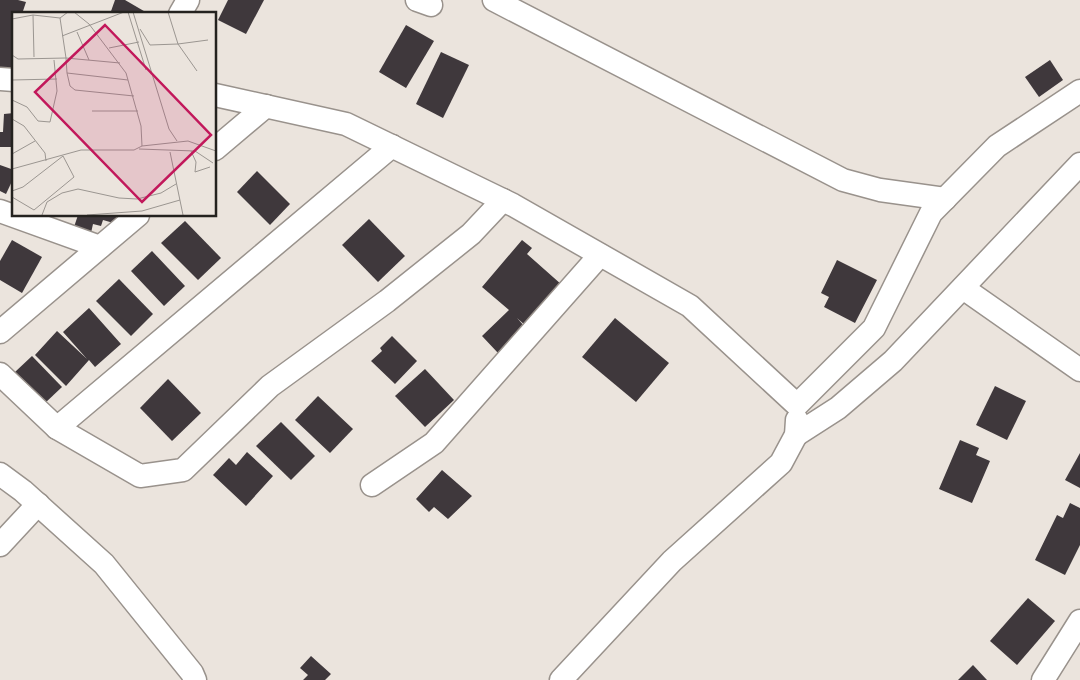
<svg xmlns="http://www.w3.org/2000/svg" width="1080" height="680" viewBox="0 0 1080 680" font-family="Figtree,sans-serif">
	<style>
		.building { fill: #3f383c }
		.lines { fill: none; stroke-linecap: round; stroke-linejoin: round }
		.minor-casing { stroke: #99928c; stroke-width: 25 }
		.minor { stroke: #fff; stroke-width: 22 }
		.inset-road { fill: none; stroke: #9b9691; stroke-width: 1 }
		.view { fill: #c2185b; fill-opacity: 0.15; stroke: #c2185b; stroke-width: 2.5 }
		.inset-edge { fill: none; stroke: #24221f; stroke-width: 2.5 }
	</style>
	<rect width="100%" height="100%" fill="#ebe4dd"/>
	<g class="building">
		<path d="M0 0H18L26 2 22 14H14V71L0 67Z"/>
		<path d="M115 0H125L149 14H110Z"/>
		<path d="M228 0H264L246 34 218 20Z"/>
		<path d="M406 25 434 41 406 88 379 72Z"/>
		<path d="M441 52 469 65 443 118 416 104Z"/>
		<path d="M1050 60 1063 80 1039 97 1025 77Z"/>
		<path d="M14 113V147H0V132H3L4 114Z"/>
		<path d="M0 165 14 170V177L6 194 0 191Z"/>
		<path d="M257 171 290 204 270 225 237 192Z"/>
		<path d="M78 215H120L117 224 103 220 101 226 93 224 91 233 74 227Z"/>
		<path d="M369 219 405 256 378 282 342 245Z"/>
		<path d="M185 221 221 258 198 280 161 243Z"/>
		<path d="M12 240 42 257 22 293 0 280V261Z"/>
		<path d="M522 240 532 248 527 254 562 285 526 326 517 318 525 327 498 353 482 336 509 310 482 287Z"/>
		<path d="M152 251 185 286 164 306 131 271Z"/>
		<path d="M837 260 877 280 855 323 824 307 829 297 821 293Z"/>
		<path d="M119 279 153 314 131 336 96 301Z"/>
		<path d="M89 308 121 344 95 367 89 360 66 386 35 355 57 331 87 359 63 332Z"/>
		<path d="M615 318 669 363 636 402 582 357Z"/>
		<path d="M392 336 417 361 395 384 371 361 382 351 380 348Z"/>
		<path d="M32 356 62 387 44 404 15 372Z"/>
		<path d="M425 369 454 400 425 427 395 396Z"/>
		<path d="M168 379 201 413 172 441 140 408Z"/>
		<path d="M995 386 1026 401 1007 440 976 425Z"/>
		<path d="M318 396 353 429 330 453 295 420Z"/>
		<path d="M281 422 315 456 291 480 256 446Z"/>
		<path d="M960 440 979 448 976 455 990 461 972 503 939 489Z"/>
		<path d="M247 452 273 476 246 506 213 475 229 458 236 465Z"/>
		<path d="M1080 453V488L1065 480Z"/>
		<path d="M442 470 472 496 448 519 434 507 429 512 416 499Z"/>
		<path d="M1070 503 1080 508V545L1065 575 1035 560 1057 515 1063 518Z"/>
		<path d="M1028 598 1055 621 1017 665 990 641Z"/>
		<path d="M311 656 331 674 325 680H303L308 675 300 668Z"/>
		<path d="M973 665 987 680H958Z"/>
	</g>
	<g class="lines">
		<defs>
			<g id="minor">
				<path d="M417 0 431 5"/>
				<path d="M494 0 843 180 880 190 945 199"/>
				<path d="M180 14 188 0"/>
				<path d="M0 79 14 80"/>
				<path d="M215 95 346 124 513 205 690 306 797 405 874 328 931 213 997 146 1080 91"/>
				<path d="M215 149 266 106"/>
				<path d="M0 211 100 247"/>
				<path d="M963 288 1080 370"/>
				<path d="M0 332 138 215"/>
				<path d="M0 374 57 428 392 146"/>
				<path d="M57 428 140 476 183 470 270 386 387 301 471 234 503 200"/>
				<path d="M796 435 838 408 893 361 1080 164"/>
				<path d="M0 474 23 491 104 564 192 673 195 680"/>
				<path d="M372 485 434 443 600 255"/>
				<path d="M0 545 38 504"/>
				<path d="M561 680 672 561 781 463 796 435 797 420"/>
				<path d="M1043 680 1080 621"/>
			</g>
		</defs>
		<use href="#minor" class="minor-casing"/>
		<use href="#minor" class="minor"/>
	</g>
	<g transform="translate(12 12)">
		<rect width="204" height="204" fill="#ebe4dd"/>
		<path class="inset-road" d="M62 0 77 12 114 61 129 114 130 134 176 129 204 139M116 0 134 58M121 0 157 117 165 129M21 3 22 45M48 6 54 46 108 51M0 7 21 3 48 6 56 0M128 17 138 33 166 32 156 0M65 20 77 48M50 24 112 0M97 36 127 30M0 43 6 47 54 46 55 61 116 68M185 59 166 32 196 28M55 61 58 74 63 78 122 84M0 68 45 67M0 88 15 95 26 109 38 110 45 79 42 48M80 99H126M0 107 12 114 33 141 34 149M127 137 183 139 201 151M179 139 184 150 183 160 198 155M158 140 171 203M0 142 23 129M0 157 69 138H122L130 134M0 179 11 175 51 144 62 165 22 198 0 185M30 203 35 190 50 181 66 177 107 186 125 187 149 181 164 172M75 203 130 199 168 188"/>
		<path class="view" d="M93 13 199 123 130 190 23 80Z"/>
		<rect width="204" height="204" class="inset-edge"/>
	</g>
</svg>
